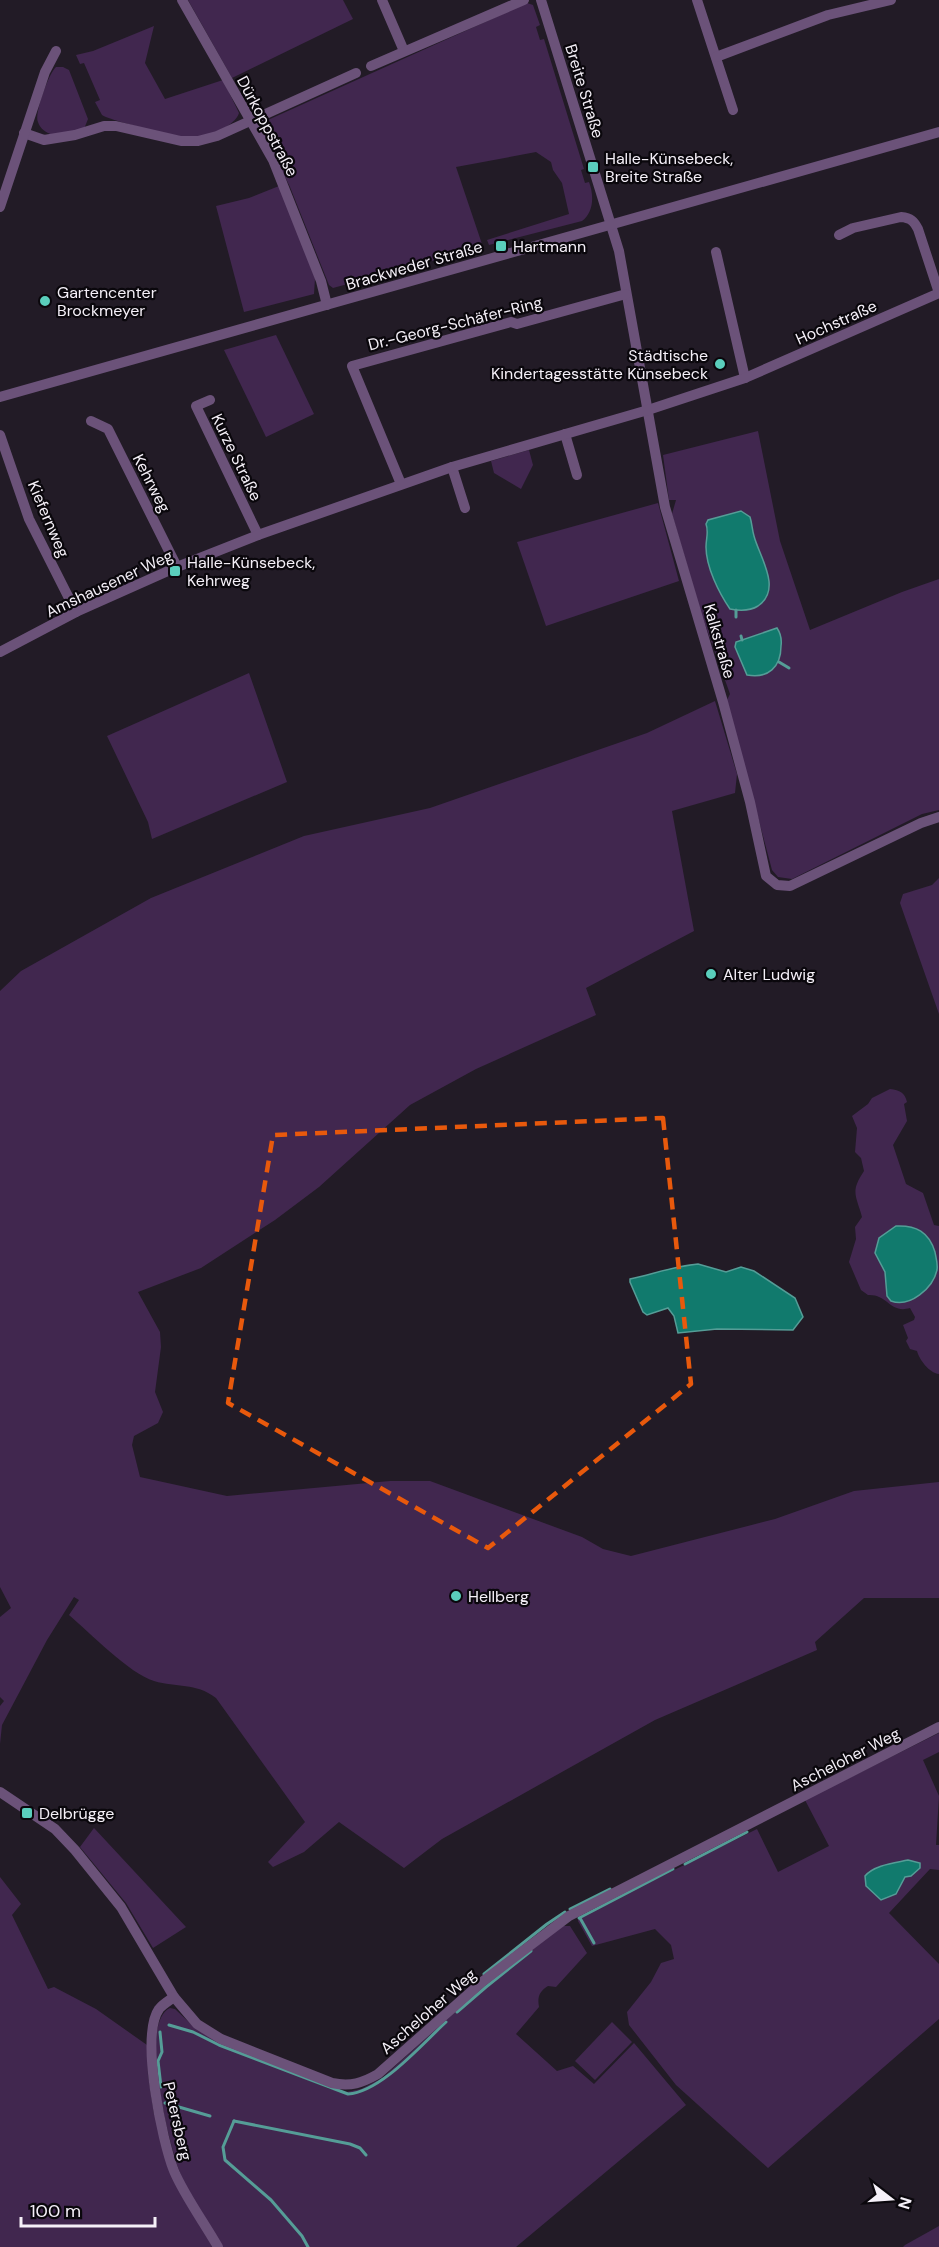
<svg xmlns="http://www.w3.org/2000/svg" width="939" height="2247" viewBox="0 0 939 2247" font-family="'DM Sans',sans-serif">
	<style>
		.green { fill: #41274f }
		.water { fill: #117a6d; stroke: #559d97; stroke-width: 1.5 }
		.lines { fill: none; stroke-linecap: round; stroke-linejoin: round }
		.stream { stroke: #559d97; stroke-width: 3 }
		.minor { stroke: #6b5279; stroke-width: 10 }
		.marked { fill: none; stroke: #e8590c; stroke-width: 4.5; stroke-dasharray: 12 8; stroke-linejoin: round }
		.poi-dot { fill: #5acebc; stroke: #0a070c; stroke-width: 2 }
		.labels { text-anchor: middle; stroke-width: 4.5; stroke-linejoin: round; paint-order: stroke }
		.street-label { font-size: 16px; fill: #f5f0f8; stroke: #0a070c }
		.poi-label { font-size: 16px; fill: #f5f0f8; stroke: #0a070c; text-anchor: start }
	</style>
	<rect width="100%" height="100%" fill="#221b26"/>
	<g class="green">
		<path d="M188 0H343L353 19 232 78Z"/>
		<path d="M527 3 533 5 540 25 536 27 540 40 544 39 584 169 581 170 585 183 589 182C594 195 594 212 582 221L489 245 487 240 569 214 562 183 553 170 551 162 536 152 456 167 483 247 333 288 329 285 290 187 259 124Z"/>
		<path d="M154 26 145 63 165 99 223 80 239 113C235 126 210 136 197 138 184 139 114 122 102 115L95 102 100 100 84 63 80 64 76 55 93 51Z"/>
		<path d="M56 67H63L69 70 88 119 84 129 52 135C46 132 40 129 38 122 34 113 49 73 56 67Z"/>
		<path d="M279 186 315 278 314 294 244 312 216 206 249 198Z"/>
		<path d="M276 335 314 414 266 437 224 350Z"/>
		<path d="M758 431 780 541 810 630 902 592 939 579V810L922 814 792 879 778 877 772 870 727 700 730 694 701 613 672 514 676 500H669L663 455Z"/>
		<path d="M529 450 533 465 521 489 494 473 491 461Z"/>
		<path d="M658 503 679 581 546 626 517 542Z"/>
		<path d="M249 673 287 782 152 839 148 822 107 736Z"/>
		<path d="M715 701 737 774 735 793 672 811 694 931 586 988 596 1015 476 1069 410 1105 319 1187 275 1220 201 1268 138 1292 160 1332 161 1347 155 1392 163 1412 158 1423 134 1436 132 1445 140 1477 227 1496 390 1481H430L582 1537 603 1549 631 1556 775 1519 854 1491 939 1482V1598H864L815 1642 817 1650 655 1720 442 1839 404 1868 339 1822 304 1852 273 1867 268 1862 305 1822 216 1698C195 1682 177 1688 154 1681 130 1674 89 1632 69 1615L79 1600 74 1597 47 1640 2 1725 0 1744V1706L4 1701 0 1697V1617L11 1608 0 1587V991L21 971 151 898 304 836 430 808 647 733Z"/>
		<path d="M939 878V1014L900 903 903 894 932 885Z"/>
		<path d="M890 1089C900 1090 905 1093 907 1102L904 1104 907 1121 893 1145 906 1184 923 1193 934 1225 939 1226V1374C929 1373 919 1359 917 1351L910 1349 906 1341 908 1338 903 1325 914 1320 915 1317 910 1308C890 1314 888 1294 868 1295L861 1290 849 1262 856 1239 855 1227 862 1217C856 1195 850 1192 864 1171L861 1158 855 1152 857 1128 852 1116 868 1104 872 1098Z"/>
		<path d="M939 1733V1752L923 1760 939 1796 936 1845H939V1870L930 1869 889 1913 939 1964V2019L768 2168 676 2085 629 2025 627 2012 651 1982 661 1963 674 1959 671 1945 655 1929 592 1946 578 1921 579 1917 757 1829 778 1872 829 1846 805 1800Z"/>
		<path d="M94 1828 186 1927 153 1948 126 1903 80 1847Z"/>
		<path d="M0 1877 21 1904 12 1915 48 1989 54 1987 96 2009 147 2045 148 2075 154 2114 212 2247H0Z"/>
		<path d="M563 1926H570L587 1953 556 1987 548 1986C540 1991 537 1996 539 2007L516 2034 557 2071 573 2066 594 2084 634 2043 686 2105 516 2247H221C209 2225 187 2193 179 2170 169 2142 138 2023 170 2008L175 2009 194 2027 220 2044 330 2089 346 2092 361 2089 382 2078 484 1986Z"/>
		<path d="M612 2022 632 2042 595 2080 575 2061Z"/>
		<path d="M939 2226V2247H903L905 2245Z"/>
	</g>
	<g class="water">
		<path d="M741 511 750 517C752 523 752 529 754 536 759 556 783 589 758 606 750 611 740 611 730 609 719 593 706 567 706 547 706 538 709 532 706 524L708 520Z"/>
		<path d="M777 628C781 634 782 639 781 646 781 667 768 679 747 675L735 647 736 642Z"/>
		<path d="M896 1226C916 1225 929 1232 935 1252 936 1258 938 1264 937 1270 933 1288 910 1308 891 1301L887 1296 885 1272 875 1253 879 1238Z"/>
		<path d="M698 1264 726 1272 741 1267 754 1271 795 1298 803 1317 793 1330 717 1329 678 1333 674 1316 668 1308 647 1315 643 1312 630 1282V1279C653 1274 675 1266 698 1264Z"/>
		<path d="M908 1860 920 1863V1868L911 1876 905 1877 896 1894 881 1900 866 1886 865 1876C874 1865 894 1863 908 1860Z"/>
	</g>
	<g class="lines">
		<g class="stream">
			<path d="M736 610V617"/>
			<path d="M741 636 742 640"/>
			<path d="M779 662 789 668"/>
			<path d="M685 1864 747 1832"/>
			<path d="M570 1909 610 1889"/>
			<path d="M579 1918 673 1869"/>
			<path d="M580 1918 594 1943"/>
			<path d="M484 1974 547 1924 565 1912"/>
			<path d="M457 2012 486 1987 531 1951"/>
			<path d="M169 2025 193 2032 219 2045 348 2094C381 2092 422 2044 446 2022"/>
			<path d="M160 2032 162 2052 158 2061 161 2087"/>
			<path d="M165 2103 210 2116"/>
			<path d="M234 2121 223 2147 225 2160 271 2200 302 2236 308 2247"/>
			<path d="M234 2121 350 2144 360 2148 366 2155"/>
		</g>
		<g class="minor">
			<path d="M182 0 273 160 321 281 327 305"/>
			<path d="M382 0 404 51"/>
			<path d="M541 0 619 251 665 507 723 702 750 802 766 876 777 885 790 886 921 823 939 817"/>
			<path d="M697 0 733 110"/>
			<path d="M716 57 828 15 891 0"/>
			<path d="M371 66 524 0"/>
			<path d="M24 133 44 140 75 135 104 126H116L181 141H198L217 136 356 73"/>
			<path d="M0 207 45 72 56 51"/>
			<path d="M716 252 745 378"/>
			<path d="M0 397 939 132"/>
			<path d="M210 400 196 406 258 535"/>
			<path d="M91 421 108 429 177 567"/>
			<path d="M565 434 577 475"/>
			<path d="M0 435 29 519 76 612"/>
			<path d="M452 467 465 508"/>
			<path d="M401 484 352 366 511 322 517 324 626 294"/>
			<path d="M0 652 76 612 177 567 258 535 452 467 648 410 745 378 939 293 918 229C914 221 911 218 901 217L853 228 839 235"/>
			<path d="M0 1792 55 1829 75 1850 121 1907 174 1997 197 2024 221 2039 332 2083C351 2087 362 2083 378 2074L482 1982 569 1916 939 1727"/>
			<path d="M174 1997C170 2000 163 2004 159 2009 140 2036 162 2141 174 2171 184 2195 205 2224 218 2247"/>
		</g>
	</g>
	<path class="marked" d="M663 1118 691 1384 488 1548 228 1403 273 1135Z"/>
	<g class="poi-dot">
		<rect x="587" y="161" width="12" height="12" rx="3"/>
		<rect x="495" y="240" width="12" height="12" rx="3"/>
		<circle cx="45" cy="301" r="6"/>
		<circle cx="720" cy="364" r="6"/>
		<rect x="169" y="565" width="12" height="12" rx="3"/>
		<circle cx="711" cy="974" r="6"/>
		<circle cx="456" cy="1596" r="6"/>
		<rect x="21" y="1807" width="12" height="12" rx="3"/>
	</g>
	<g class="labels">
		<g class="street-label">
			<text transform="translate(585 91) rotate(73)" y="6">Breite Straße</text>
			<text transform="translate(268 126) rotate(62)" y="6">Dürkoppstraße</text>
			<text transform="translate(414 265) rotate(-16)" y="6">Brackweder Straße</text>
			<text transform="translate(836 322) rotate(-24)" y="6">Hochstraße</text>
			<text transform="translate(455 323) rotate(-14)" y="6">Dr.-Georg-Schäfer-Ring</text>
			<text transform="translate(237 457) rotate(64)" y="6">Kurze Straße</text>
			<text transform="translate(152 483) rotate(63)" y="6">Kehrweg</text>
			<text transform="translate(49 519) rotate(67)" y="6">Kiefernweg</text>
			<text transform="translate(109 583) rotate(-25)" y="6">Amshausener Weg</text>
			<text transform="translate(720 641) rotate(74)" y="6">Kalkstraße</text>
			<text transform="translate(845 1759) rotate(-27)" y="6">Ascheloher Weg</text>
			<text transform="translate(428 2011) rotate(-41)" y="6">Ascheloher Weg</text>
			<text transform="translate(178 2121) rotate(77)" y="6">Petersberg</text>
		</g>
		<g class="poi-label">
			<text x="605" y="164">Halle-Künsebeck,<tspan x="605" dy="18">Breite Straße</tspan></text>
			<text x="513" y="252">Hartmann</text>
			<text x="57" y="298">Gartencenter<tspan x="57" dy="18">Brockmeyer</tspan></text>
			<text x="708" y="361" text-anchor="end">Städtische<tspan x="708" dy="18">Kindertagesstätte Künsebeck</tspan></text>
			<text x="187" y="568">Halle-Künsebeck,<tspan x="187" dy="18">Kehrweg</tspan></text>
			<text x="723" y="980">Alter Ludwig</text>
			<text x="468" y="1602">Hellberg</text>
			<text x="39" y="1819">Delbrügge</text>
		</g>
	</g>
	<g transform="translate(891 2199) rotate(107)" stroke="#0a070c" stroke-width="4.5" paint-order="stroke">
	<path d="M0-4.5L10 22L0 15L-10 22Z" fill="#f5f0f8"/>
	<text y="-9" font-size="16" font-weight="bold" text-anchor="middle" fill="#f5f0f8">N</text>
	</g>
	<path d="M21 2217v9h134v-9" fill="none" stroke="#f5f0f8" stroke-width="3"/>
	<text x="30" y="2217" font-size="18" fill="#f5f0f8" stroke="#0a070c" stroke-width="4.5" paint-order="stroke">100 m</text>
</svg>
